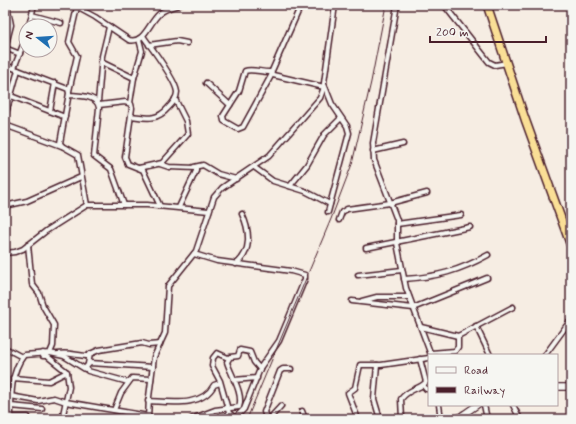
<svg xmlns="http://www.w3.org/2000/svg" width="576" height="424" viewBox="0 0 576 424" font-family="Mynerve,sans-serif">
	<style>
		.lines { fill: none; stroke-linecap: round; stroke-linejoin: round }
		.street-casing { stroke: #4a1f2b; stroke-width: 7 }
		.secondary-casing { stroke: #4a1f2b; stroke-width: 8 }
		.highway-casing { stroke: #4a1f2b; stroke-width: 10 }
		.street { stroke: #f6f6f2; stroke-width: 4 }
		.secondary { stroke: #f6f6f2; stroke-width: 5.5 }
		.highway { stroke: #fadf96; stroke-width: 7 }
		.rail { stroke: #4a1f2b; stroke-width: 1 }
	</style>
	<rect width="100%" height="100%" fill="#f6ede3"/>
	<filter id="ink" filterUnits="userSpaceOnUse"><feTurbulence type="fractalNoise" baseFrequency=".025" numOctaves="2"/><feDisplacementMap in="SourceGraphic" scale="8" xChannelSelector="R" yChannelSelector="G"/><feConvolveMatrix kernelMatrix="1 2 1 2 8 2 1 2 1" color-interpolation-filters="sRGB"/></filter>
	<g filter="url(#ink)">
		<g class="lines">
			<defs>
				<g id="street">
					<path d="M73 5 95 17 129 40C144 44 149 23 159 14 164 9 172 7 179 5"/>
					<path d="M301 5 271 73 273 75 324 87"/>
					<path d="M324 5 334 7"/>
					<path d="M397 5 373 143 374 160 397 220V243L406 288 431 355"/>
					<path d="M444 5 489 62 495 65 507 63"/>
					<path d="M32 15 61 23"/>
					<path d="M29 26 34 5"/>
					<path d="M149 45 177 41 187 43"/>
					<path d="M5 48 11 25 7 5"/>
					<path d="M5 48 20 54"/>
					<path d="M101 62 134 78"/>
					<path d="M5 65 68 89 69 93 60 143 62 146 78 155 87 205H147L209 211"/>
					<path d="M14 68 26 37"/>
					<path d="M271 72C263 73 252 68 245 71L239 91 223 116 224 121 238 129 243 127 272 74"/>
					<path d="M206 83 230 105"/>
					<path d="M324 84 332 104 347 126 349 133 328 212"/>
					<path d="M69 91 77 56 69 42 77 7"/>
					<path d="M69 95C79 96 98 95 99 108L94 156 111 169 124 205"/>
					<path d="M11 96 65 117"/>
					<path d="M98 102 102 56 109 27"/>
					<path d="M130 103 134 78 142 51 139 39"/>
					<path d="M99 105 125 102 131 104 132 108 125 157 128 164 143 170 160 206"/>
					<path d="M50 111 55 83"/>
					<path d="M131 116C146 118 157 121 168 108 172 104 177 99 177 92 176 80 151 47 143 36"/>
					<path d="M5 117 18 70"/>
					<path d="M5 125 62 146"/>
					<path d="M373 151 403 144"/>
					<path d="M160 164 169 167 196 168V171L179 207"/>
					<path d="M194 167 203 165 218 174 236 179"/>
					<path d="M254 167 273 181 305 191 330 204"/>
					<path d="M139 168 162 163 188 134 186 121 175 99"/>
					<path d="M290 186 307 165 324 135 341 118"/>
					<path d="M5 206 27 201 81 177"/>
					<path d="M339 220 342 212 347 209 390 203 427 193"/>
					<path d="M397 224 461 215"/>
					<path d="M366 248 470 227"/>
					<path d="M5 253 15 252 23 249 46 231 87 205"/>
					<path d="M194 254 217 261 291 271 305 275V279L279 341 260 368"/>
					<path d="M236 264C252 252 250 231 242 214"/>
					<path d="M358 275 402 270"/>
					<path d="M404 279C437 277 459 271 488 255"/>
					<path d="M352 301 413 308 487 278"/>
					<path d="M362 301 377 297H409"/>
					<path d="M476 326 490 355"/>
					<path d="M421 327 458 336 513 307"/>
					<path d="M5 348 22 357"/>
					<path d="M43 353V356H47L67 372 69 387 62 419"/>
					<path d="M50 353 64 356 85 369"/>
					<path d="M431 353 455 351 458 347V336"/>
					<path d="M58 354C69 352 78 356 89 356"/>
					<path d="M545 355 570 321"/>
					<path d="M228 358 217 353 213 358 212 366 220 381 229 413 235 418"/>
					<path d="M88 364 90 354 99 350 142 343 149 345 160 344"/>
					<path d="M377 365 374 399 380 419"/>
					<path d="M13 378 49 381 67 372"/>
					<path d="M234 380 257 378"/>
					<path d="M128 382 88 371 86 367 90 363 153 367"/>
					<path d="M423 385 426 389H429"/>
					<path d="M5 395 38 401 54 398 66 402 148 416"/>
					<path d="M148 401C170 402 202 408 214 385L220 383"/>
					<path d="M439 405 441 419"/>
					<path d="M484 405 487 419"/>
					<path d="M513 405 520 419"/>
					<path d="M11 406 42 409"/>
					<path d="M114 410 121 393 132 378 151 379"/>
					<path d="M302 411 305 419"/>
					<path d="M463 414 467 419"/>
					<path d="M11 417H28V419"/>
					<path d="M11 419C11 397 10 373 24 355L50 353 53 346 54 325 43 306 39 293 32 284 28 245"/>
					<path d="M148 419 149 397 154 357 165 333 168 286 196 251 214 197 222 188 269 156 320 98 323 90 335 5"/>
					<path d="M191 419 215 410 239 407C244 394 231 375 227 362L230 357 238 356 240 350 250 352 254 362 260 369 244 409 234 419"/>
					<path d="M267 419 264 412 280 371 283 369H291"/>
					<path d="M269 419 281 406"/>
					<path d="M358 419 348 393 355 388 360 365H381L429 358"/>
					<path d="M402 419 401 399C409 388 421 389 426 382L420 359"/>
				</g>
				<g id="secondary">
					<path d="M557 387H571"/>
					<path d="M457 419 477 405"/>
				</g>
				<path id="highway" d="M487 5 525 119 571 246"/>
			</defs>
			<use href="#street" class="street-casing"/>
			<use href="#secondary" class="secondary-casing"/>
			<use href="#highway" class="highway-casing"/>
			<use href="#street" class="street"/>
			<use href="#secondary" class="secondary"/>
			<use href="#highway" class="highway"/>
			<path class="rail" d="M247 419 331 219 352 164 371 82 386 5"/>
		</g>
	</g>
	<rect width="576" height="424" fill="none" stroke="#f6f6f2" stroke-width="20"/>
	<rect x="10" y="10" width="556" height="404" fill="none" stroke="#4a1f2b" stroke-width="1.5" filter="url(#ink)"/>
	<rect x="428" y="354" width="130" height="52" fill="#f6f6f2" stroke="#b1a0a2"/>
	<rect x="436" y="367" width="20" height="6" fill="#f6f6f2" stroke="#b1a0a2"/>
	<text x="464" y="374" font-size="12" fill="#4a1f2b">Road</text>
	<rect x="436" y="387" width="20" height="6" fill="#4a1f2b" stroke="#b1a0a2"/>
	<text x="464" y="394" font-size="12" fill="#4a1f2b">Railway</text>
	<g transform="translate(38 38) rotate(287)"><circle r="19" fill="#f6f6f2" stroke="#b1a0a2"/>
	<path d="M0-3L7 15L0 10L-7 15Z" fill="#1f6fb2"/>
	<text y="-6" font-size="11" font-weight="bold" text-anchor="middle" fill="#4a1f2b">N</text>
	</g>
	<path d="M430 36v6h116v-6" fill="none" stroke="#4a1f2b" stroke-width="2"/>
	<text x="436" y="36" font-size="12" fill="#4a1f2b" stroke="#f6f6f2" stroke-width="3" paint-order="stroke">200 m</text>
</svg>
